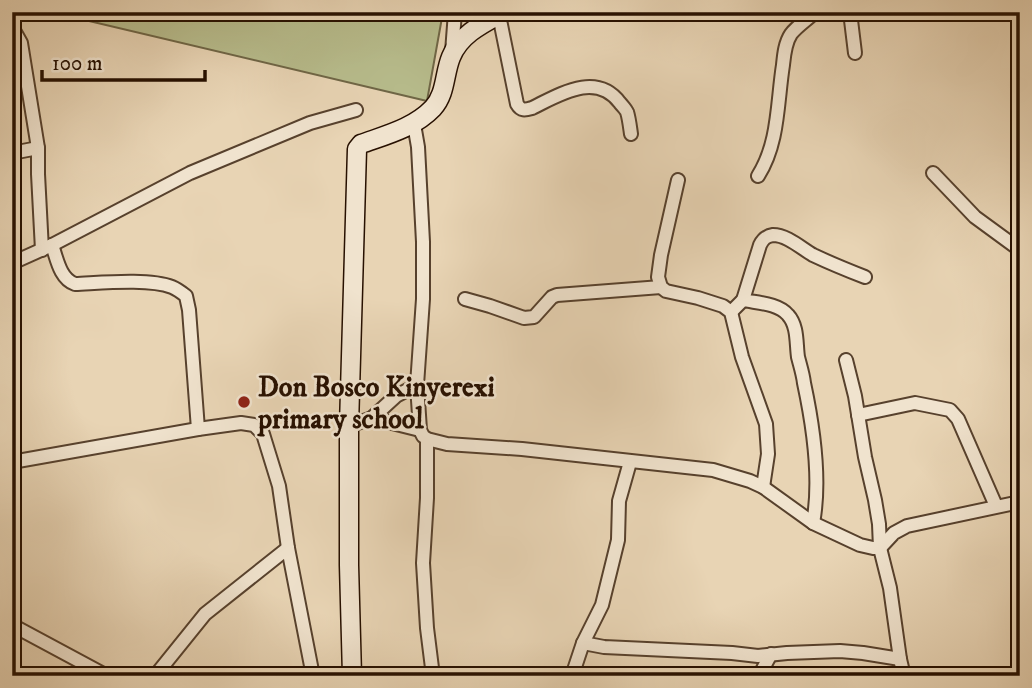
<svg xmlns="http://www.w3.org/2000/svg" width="1032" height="688" viewBox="0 0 1032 688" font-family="'IM FELL DW Pica',serif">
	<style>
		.green { fill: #b7bc8c; stroke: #6f6646; stroke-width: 2 }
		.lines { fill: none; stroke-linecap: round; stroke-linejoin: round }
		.street-casing { stroke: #57412d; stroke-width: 16 }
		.secondary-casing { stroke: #271000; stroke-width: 21 }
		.street { stroke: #f0e3ce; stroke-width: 12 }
		.secondary { stroke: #f0e3ce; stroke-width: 18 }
		.poi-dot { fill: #8f2418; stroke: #f0e3ce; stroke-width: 2.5 }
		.labels { text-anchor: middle; stroke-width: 5; stroke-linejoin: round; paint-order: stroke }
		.poi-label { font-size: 28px; font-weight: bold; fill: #271000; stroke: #f0e3ce; text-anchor: start }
	</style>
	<rect width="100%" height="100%" fill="#e8d4b4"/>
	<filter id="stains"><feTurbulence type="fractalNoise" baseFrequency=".00286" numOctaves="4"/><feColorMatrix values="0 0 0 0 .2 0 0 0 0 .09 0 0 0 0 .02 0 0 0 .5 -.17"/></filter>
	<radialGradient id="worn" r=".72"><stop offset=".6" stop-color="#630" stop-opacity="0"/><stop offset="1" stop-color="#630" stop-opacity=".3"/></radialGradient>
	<path class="green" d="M51 12H443L427 101Z"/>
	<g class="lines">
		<defs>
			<g id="street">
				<path d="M850 12 855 53"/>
				<path d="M499 15 517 104C521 111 525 110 532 108 559 95 596 71 620 103 621 104 627 111 627 112 629 118 630 127 631 134"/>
				<path d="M12 27 21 43 38 148V174L42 250"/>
				<path d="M452 52 455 12"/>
				<path d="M414 124 418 147 423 242V299L417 385 420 430 423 436 427 439 447 444 522 449 713 470 750 481 763 487 813 523 860 545 873 548H880L894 533 907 526 1020 502"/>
				<path d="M12 153 38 148"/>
				<path d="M933 173 975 217 1020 250"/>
				<path d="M758 176C779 143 777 103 783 65 784 55 785 43 791 34 797 26 808 19 815 12"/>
				<path d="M678 180 661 255 658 277 661 287 666 291 698 298 723 306 731 312 742 357 766 424 768 454 763 487"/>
				<path d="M52 245C57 259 60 279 75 284 100 283 149 278 172 287 177 289 181 292 186 296L189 310 198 429"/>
				<path d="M12 263 52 245 190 173 310 123 356 110"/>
				<path d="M465 299 490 306 524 318 534 317 552 297 557 295 661 287"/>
				<path d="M743 300 760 245C763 239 766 236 773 235 787 235 801 248 813 255 830 263 847 270 865 277"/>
				<path d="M731 312 743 300C757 303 778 303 788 315 798 326 796 343 798 357 800 365 803 374 804 383 813 425 821 481 813 523"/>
				<path d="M846 360 855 396 865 457 875 500 879 524 880 548 890 588 900 659 904 676"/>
				<path d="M858 415 915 403 950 410 958 419 996 506"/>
				<path d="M372 418 396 396 417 385"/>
				<path d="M349 426 372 418 420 430"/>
				<path d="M427 439V498L423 563 427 628 433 676"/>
				<path d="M12 462 198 429 241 423 254 425 263 434 279 486 288 548 313 676"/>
				<path d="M12 625 107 676"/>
				<path d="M583 643 604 647 732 653 758 656 787 653 840 651 863 653 900 659"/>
				<path d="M155 676 205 614 288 548"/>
				<path d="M572 676 583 643 602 605 618 540 619 501 630 462"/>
				<path d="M759 676 771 654"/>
			</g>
			<path id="secondary" d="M352 676 349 565V426L357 149 361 144C386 135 414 128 433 108 446 94 444 74 451 57 460 34 484 23 504 12"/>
		</defs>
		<use href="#street" class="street-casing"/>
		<use href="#secondary" class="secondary-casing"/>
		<use href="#street" class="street"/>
		<use href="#secondary" class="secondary"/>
	</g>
	<circle class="poi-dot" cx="244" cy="402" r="7"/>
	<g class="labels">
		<g class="poi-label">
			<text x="258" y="396">Don Bosco Kinyerexi<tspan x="258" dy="32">primary school</tspan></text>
		</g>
	</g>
	<rect width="1032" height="688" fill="none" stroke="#e8d4b4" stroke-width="42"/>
	<rect x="14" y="14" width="1004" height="660" fill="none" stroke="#271000" stroke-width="3.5"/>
	<rect x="21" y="21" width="990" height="646" fill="none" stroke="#271000" stroke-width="2"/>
	<path d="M42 70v10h163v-10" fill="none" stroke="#271000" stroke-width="3.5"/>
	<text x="52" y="70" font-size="21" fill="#271000" stroke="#f0e3ce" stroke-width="5" paint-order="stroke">100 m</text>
	<rect width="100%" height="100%" filter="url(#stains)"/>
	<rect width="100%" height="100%" fill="url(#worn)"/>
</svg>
